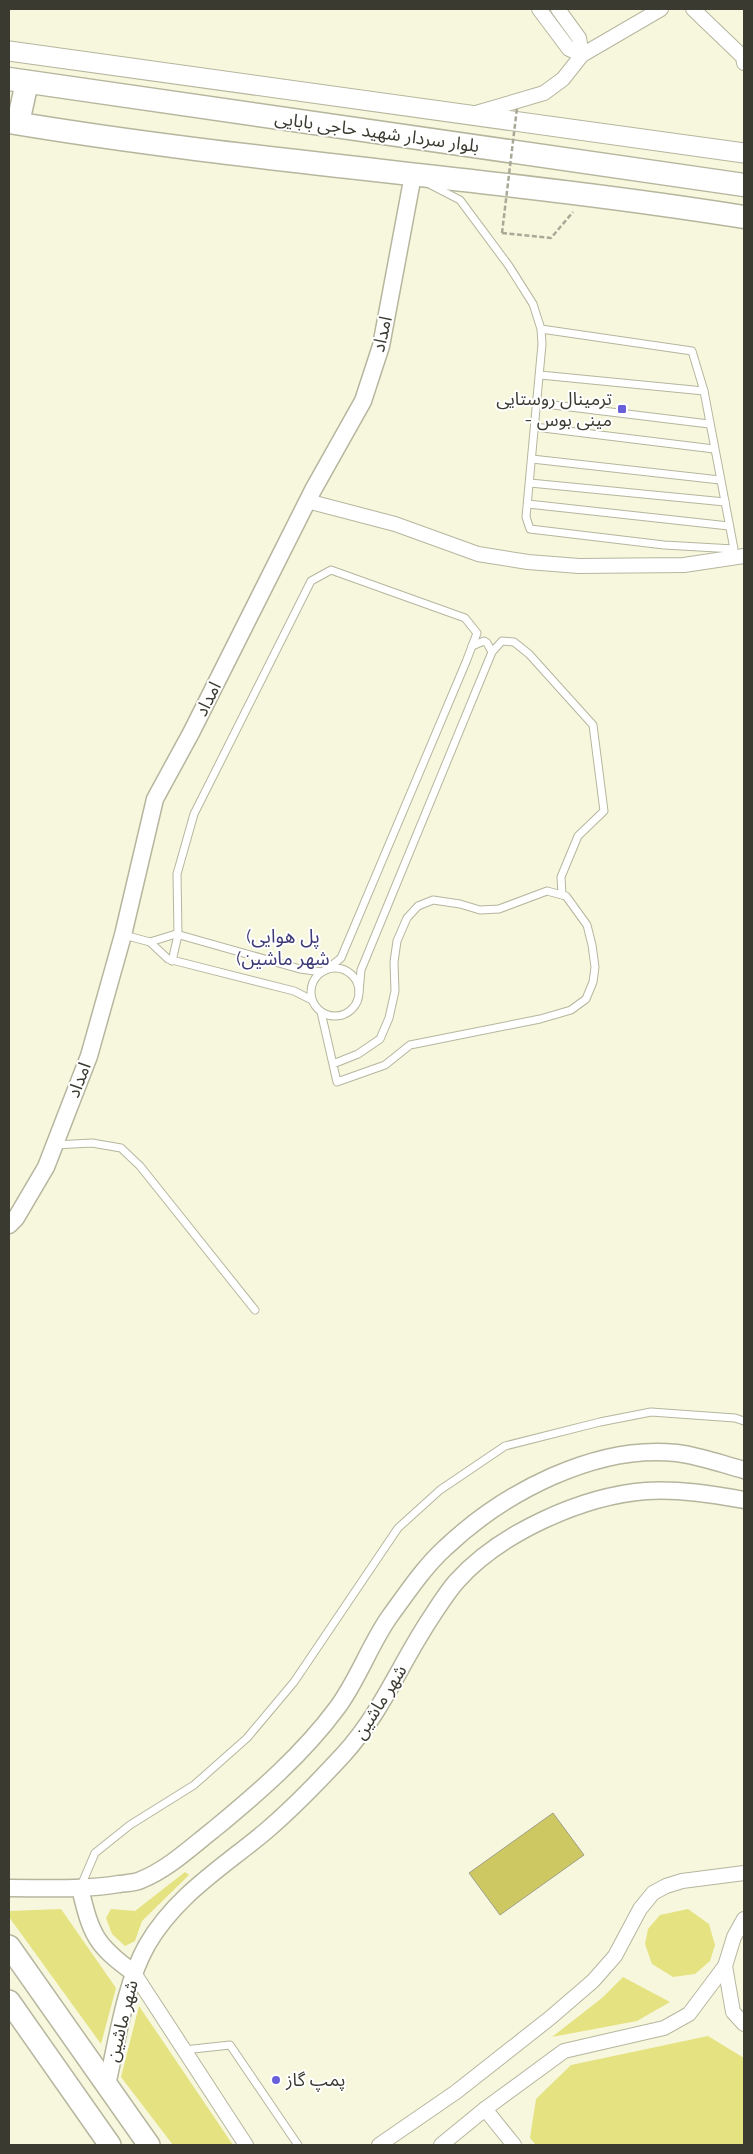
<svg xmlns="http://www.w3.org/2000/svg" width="753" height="2154" viewBox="0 0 753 2154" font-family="Raleway,'Noto Sans Arabic',sans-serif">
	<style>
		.green { fill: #e5e281 }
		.building { fill: #cdc861; stroke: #a0a089 }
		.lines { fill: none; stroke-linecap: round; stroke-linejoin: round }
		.service-casing { stroke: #b6b69f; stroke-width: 9 }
		.minor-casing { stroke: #b6b69f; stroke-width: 16 }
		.tertiary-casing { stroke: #b6b69f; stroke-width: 19 }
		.secondary-casing { stroke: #b6b69f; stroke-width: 21 }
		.primary-casing { stroke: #b6b69f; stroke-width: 24 }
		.trunk-casing { stroke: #b6b69f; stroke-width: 25 }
		.path { stroke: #aaa997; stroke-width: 2.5; stroke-dasharray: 5 2.5; stroke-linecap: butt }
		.service { stroke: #fff; stroke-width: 7 }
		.minor { stroke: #fff; stroke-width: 14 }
		.tertiary { stroke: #fff; stroke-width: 16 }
		.secondary { stroke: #fff; stroke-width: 19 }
		.primary { stroke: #fff; stroke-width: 21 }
		.trunk { stroke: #fff; stroke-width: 22 }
		.path-bridge { stroke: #aaa997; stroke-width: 2.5; stroke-dasharray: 5 2.5; stroke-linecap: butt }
		.poi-dot { fill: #695fd8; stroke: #fff; stroke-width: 2 }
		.labels { text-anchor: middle; stroke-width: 4; stroke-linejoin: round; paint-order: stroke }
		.street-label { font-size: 18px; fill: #3b3a31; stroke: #fff }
		.poi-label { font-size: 18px; fill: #3b3a31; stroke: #fff; text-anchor: end }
		.neighbourhood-label { font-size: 19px; fill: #3c3975; stroke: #fff }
	</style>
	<rect width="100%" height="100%" fill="#f7f7de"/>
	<g class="green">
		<path d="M185 1872 189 1875 142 1921 135 1941 125 1946 112 1934 106 1918 111 1909 135 1911Z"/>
		<path d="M61 1909 116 1988 101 2044 9 1917V1911Z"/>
		<path d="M688 1909 709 1924 715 1945 710 1961 695 1974 673 1977 652 1964 645 1944 648 1929 660 1915Z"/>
		<path d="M623 1977 670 2002 637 2021 552 2037 602 1998Z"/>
		<path d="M139 2006 233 2145H173L121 2077Z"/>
		<path d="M708 2036 744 2058V2145H536L530 2138 536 2099 571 2065Z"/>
	</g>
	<path class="building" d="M553 1813 584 1855 500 1915 469 1873Z"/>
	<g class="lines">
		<defs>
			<g id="service">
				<path d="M431 185 460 200 509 266 533 304 541 329 542 344 526 517 530 529 664 545 734 549 704 391 692 351 541 329"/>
				<path d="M540 375 704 391"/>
				<path d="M537 403 709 424"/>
				<path d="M535 427 714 449"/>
				<path d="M532 459 720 480"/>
				<path d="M530 483 725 502"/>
				<path d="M528 504 729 526"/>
				<path d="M472 646 484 641 487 643 492 652"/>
				<path d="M124 935 150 942"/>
				<path d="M172 961 178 935 177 874 194 814 311 581 331 570 465 618 477 633 466 662 341 958 326 970"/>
				<circle cx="335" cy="992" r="24"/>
				<path d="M359 992 361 970 492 652 502 641 514 642 529 654 593 725 604 811 578 836 561 877 562 895"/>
				<path d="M312 1000 294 991 168 959 150 942 176 934 300 969 322 972"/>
				<path d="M321 1012 337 1082 385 1065 410 1045 540 1019 571 1010 586 999 593 982 595 967 592 945 587 925 566 896 547 891 499 909 480 910 460 904 433 900 418 906 407 918 397 941 394 962 395 991 389 1018 380 1039 358 1054 333 1064"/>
				<path d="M55 1145 92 1143 121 1148 140 1166 255 1310"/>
				<path d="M80 1888 95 1853 130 1825 194 1785 247 1738 294 1682 398 1528 440 1490 505 1446 600 1422 651 1412 735 1418 744 1421"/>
				<path d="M184 2050 230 2045 298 2145"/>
			</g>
			<g id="minor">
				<path d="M539 9 569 49 582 55"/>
				<path d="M558 9 579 38 582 55"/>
				<path d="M693 9 743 57 744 63"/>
				<path d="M476 113 544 93 563 79 582 55 661 9"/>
				<path d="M307 501 395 524 478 554 528 562 579 566 684 565 744 556"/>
				<path d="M725 1966 733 2012 744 2024"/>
				<path d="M134 1973 246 2145"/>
				<path d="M485 2109 514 2145"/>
				<path d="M379 2145 456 2092 550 2018 593 1981 615 1956 640 1909 653 1893 666 1886 682 1881 744 1873"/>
				<path d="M441 2145 485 2109 564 2051 664 2028 689 2014 725 1966 734 1937 744 1919"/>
			</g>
			<g id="tertiary">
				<path d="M9 1225 16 1218 46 1167 89 1056 123 935 155 799 191 733 313 490 363 401 381 346 413 175"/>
				<path d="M9 1888C46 1888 83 1890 119 1884 126 1883 135 1883 141 1880 168 1869 190 1848 213 1830 258 1793 303 1754 337 1708 358 1680 370 1644 390 1616 407 1593 424 1567 445 1548 503 1493 595 1444 677 1453 700 1456 722 1464 744 1470"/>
				<path d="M80 1888C91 1934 95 1945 134 1973"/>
				<path d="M107 2085C117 2041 125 1984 147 1945 176 1895 223 1867 266 1831 293 1808 319 1781 343 1755 382 1712 399 1666 430 1619 438 1607 447 1592 457 1581 500 1533 582 1496 646 1491 679 1489 711 1494 744 1500"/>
			</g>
			<path id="secondary" d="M9 51 744 153"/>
			<g id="primary">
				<path d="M9 1946 149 2145"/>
				<path d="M9 2001 110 2145"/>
			</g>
			<g id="trunk">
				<path d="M9 79 744 185"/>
				<path d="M9 122C253 163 500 178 744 217"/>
				<path d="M18 123 27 82"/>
			</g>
		</defs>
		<use href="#service" class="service-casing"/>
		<use href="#minor" class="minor-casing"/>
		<use href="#tertiary" class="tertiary-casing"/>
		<use href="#secondary" class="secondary-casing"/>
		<use href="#primary" class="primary-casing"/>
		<use href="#trunk" class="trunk-casing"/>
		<path class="path" d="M502 233 551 238 573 212"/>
		<use href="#service" class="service"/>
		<use href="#minor" class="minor"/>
		<use href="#tertiary" class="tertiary"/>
		<use href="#secondary" class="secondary"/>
		<use href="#primary" class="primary"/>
		<use href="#trunk" class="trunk"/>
		<path class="path-bridge" d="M502 233 517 108"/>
	</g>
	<g class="poi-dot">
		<rect x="617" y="404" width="10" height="10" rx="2.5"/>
		<circle cx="276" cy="2080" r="5"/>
	</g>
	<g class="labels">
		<g class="street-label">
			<text transform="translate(377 132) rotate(8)" y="6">بلوار سردار شهید حاجی بابایی</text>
			<text transform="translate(382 334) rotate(-77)" y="6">امداد</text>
			<text transform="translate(208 699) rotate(-63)" y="6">امداد</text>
			<text transform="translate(79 1080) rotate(-69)" y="6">امداد</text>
			<text transform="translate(380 1702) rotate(-58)" y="6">شهر ماشین</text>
			<text transform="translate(122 2021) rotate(-76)" y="6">شهر ماشین</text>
		</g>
		<g class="poi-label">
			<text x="612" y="405">ترمینال روستایی<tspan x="612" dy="21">- مینی بوس</tspan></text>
			<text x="286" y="2086" text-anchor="start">پمپ گاز</text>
		</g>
		<g class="neighbourhood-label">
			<text x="283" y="943">(پل هوایی<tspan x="283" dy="22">(شهر ماشین</tspan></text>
		</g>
	</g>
	<rect width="753" height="2154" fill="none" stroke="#3b3a31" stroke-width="20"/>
</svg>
